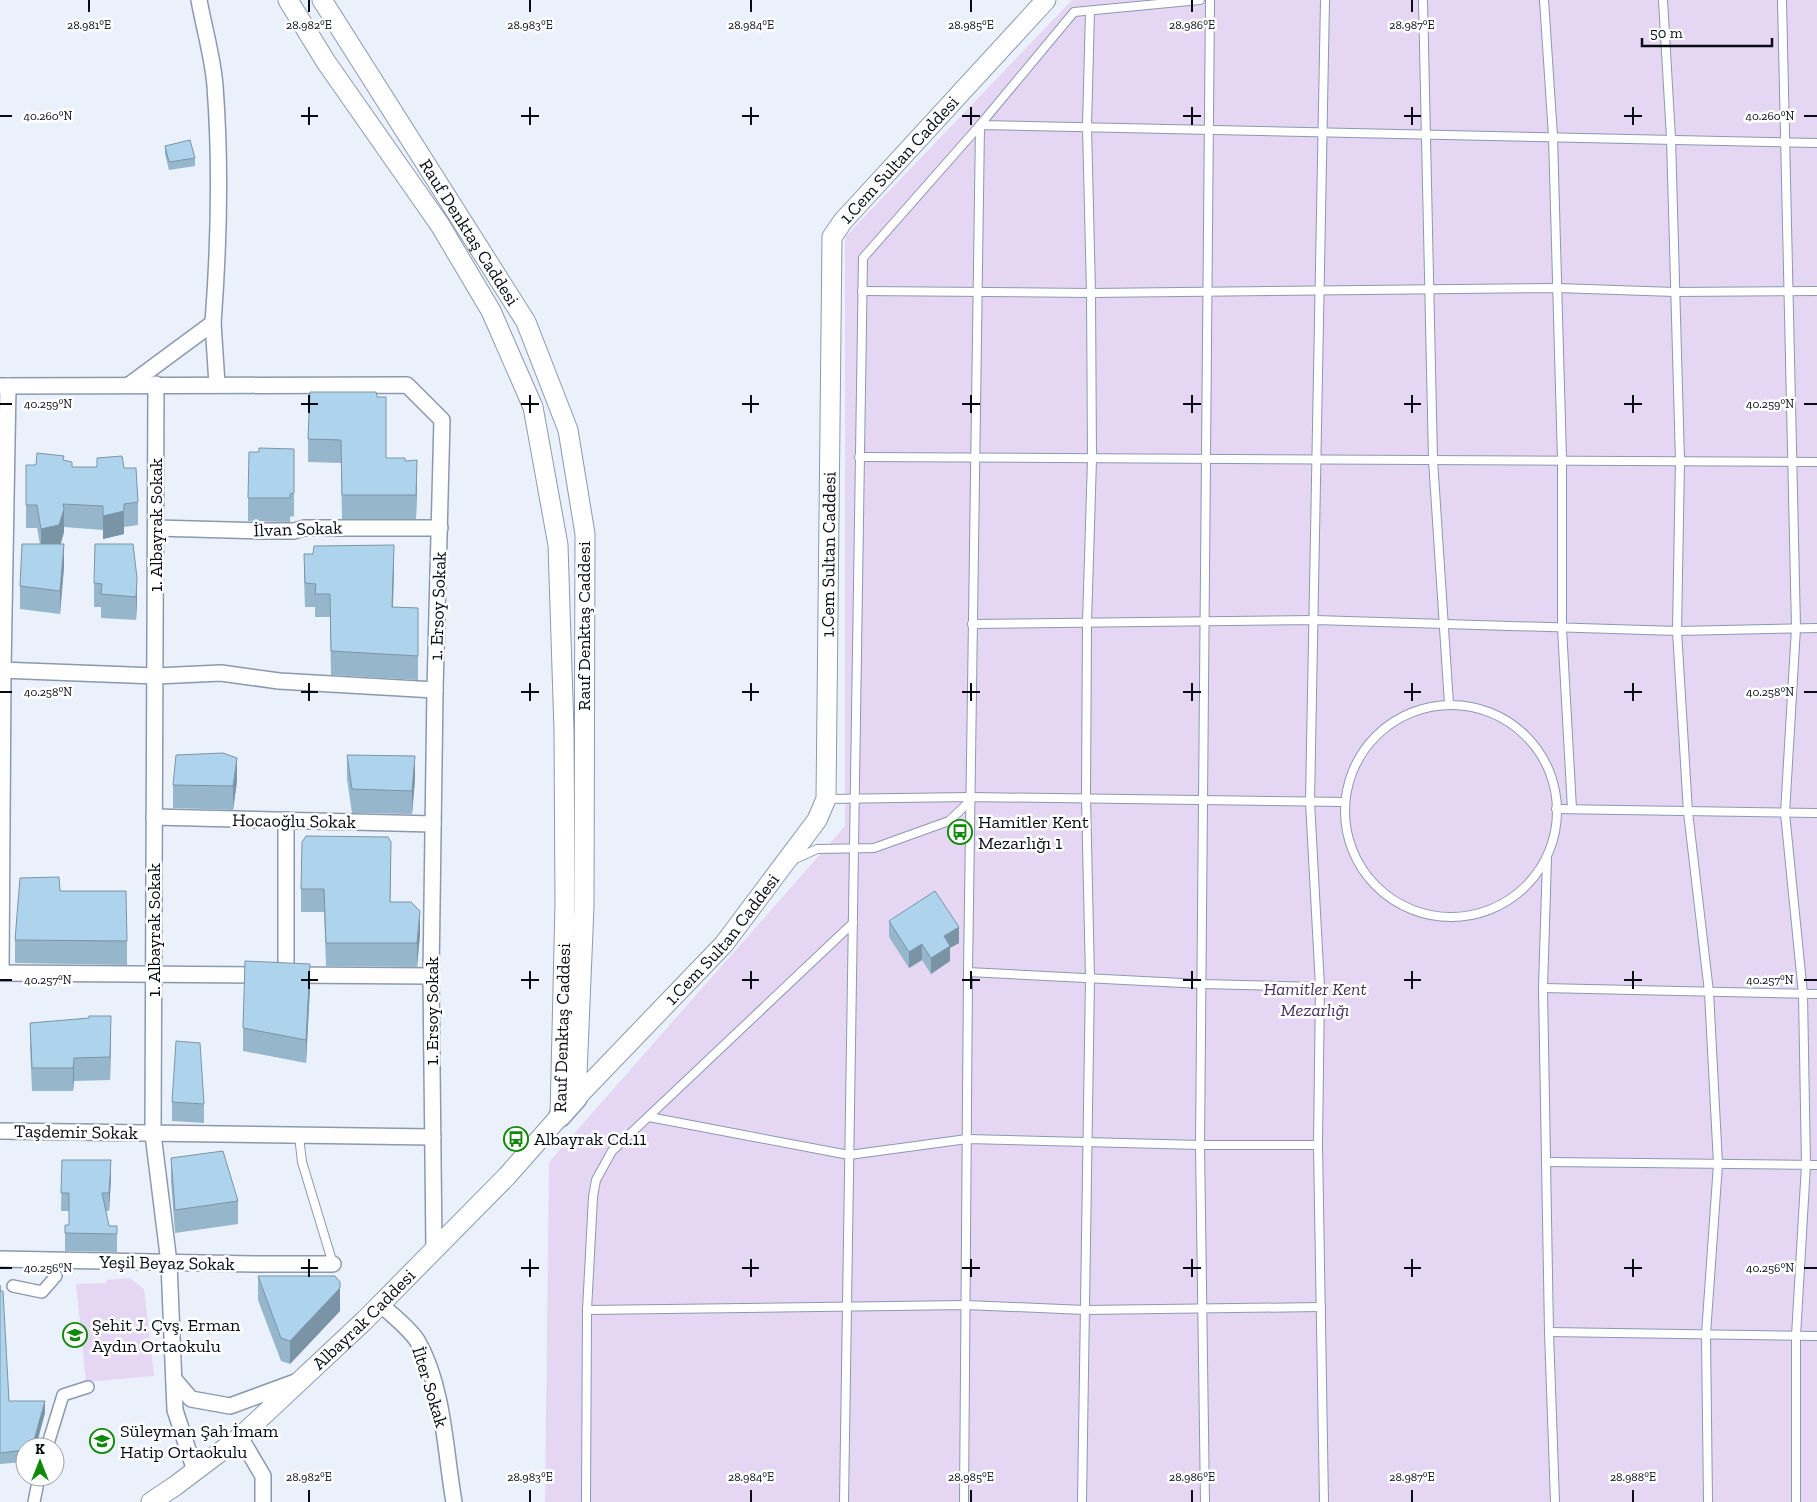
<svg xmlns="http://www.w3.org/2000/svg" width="1817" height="1502" viewBox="0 0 1817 1502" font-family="'Zilla Slab',serif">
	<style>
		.green { fill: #e5d6f3 }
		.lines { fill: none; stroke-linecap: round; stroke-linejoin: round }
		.service-casing { stroke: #8b99b0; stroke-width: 10 }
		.pedestrian-casing { stroke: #8b99b0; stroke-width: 14 }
		.minor-casing { stroke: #8b99b0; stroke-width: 18 }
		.tertiary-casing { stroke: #8b99b0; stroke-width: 21 }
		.secondary-casing { stroke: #8b99b0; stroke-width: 24 }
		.service { stroke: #fff; stroke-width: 8 }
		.pedestrian { stroke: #fff; stroke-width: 11 }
		.minor { stroke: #fff; stroke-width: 15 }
		.tertiary { stroke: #fff; stroke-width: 19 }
		.secondary { stroke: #fff; stroke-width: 21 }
		.wall { fill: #96b6cc }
		.shaded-wall { fill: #7a94a6 }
		.building { fill: #aed4ed; stroke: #7a94a6 }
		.ticks { fill: none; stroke: #070c14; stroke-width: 2 }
		.labels { text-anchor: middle; stroke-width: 5; stroke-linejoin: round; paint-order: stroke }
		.street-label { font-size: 18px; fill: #070c14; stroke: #fff }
		.poi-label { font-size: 18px; fill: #070c14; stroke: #fff; text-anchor: start }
		.park-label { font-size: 18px; font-style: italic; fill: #4a3160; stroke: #fff }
		.ticks-label { font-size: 12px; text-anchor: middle; fill: #070c14; stroke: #fff; stroke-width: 5; stroke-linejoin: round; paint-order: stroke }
	</style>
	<rect width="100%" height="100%" fill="#ebf1fb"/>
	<g class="green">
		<path d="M1072 0H1817V1502H545L549 1162 845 826V237Z"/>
		<path d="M130 1278 144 1289 154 1376 86 1382 76 1284 106 1283 107 1280Z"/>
	</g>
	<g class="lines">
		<defs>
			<g id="service">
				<path d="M1423 0 1433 460 1449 704"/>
				<path d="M1544 0 1553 136 1562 460V628L1572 809"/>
				<path d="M1663 0 1671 138 1680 461 1677 631 1688 812 1709 992 1718 1164 1706 1334 1708 1502"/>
				<path d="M1782 0 1796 628 1785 813 1803 994 1806 1165 1796 1336V1502"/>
				<path d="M862 291 1091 293 1557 288 1675 292 1817 291"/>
				<path d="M859 457 1817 462"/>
				<path d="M972 624 1315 620 1677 631 1817 628"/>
				<circle cx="1451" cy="811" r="106"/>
				<path d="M827 799 970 797 1344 802"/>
				<path d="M1556 809 1817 813"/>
				<path d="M1547 858 1543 988 1549 1332 1555 1502"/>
				<path d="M793 860 817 849 874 848 949 821 970 801"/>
				<path d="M968 972 1202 984 1320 987"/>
				<path d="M1543 988 1817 994"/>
				<path d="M649 1117 849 1155 967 1139 1200 1145H1318"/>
				<path d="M299 1136 302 1162 333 1264"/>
				<path d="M1548 1162 1817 1165"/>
				<path d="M587 1310 966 1305 1085 1310 1321 1307"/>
				<path d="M1549 1332 1817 1336"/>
				<path d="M586 1502 587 1310 593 1197 596 1180 612 1151 853 923"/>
				<path d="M844 1502 863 258 980 125 1074 12 1200 0"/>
				<path d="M964 1502 968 972 980 125 1817 143"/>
				<path d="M1082 1502 1090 978 1086 798 1087 623 1092 459 1091 293 1087 126 1090 11"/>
				<path d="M1205 1502 1200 1145 1210 0"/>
				<path d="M1324 1502 1318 1145 1320 987 1310 802 1325 0"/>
			</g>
			<g id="pedestrian">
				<path d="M13 1286 42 1292 56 1276"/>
				<path d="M47 1447 63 1395 88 1387"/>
				<path d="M34 1502 39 1477"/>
			</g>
			<g id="minor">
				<path d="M213 323 217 384"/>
				<path d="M156 384 153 1134 169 1263 175 1410 195 1471"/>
				<path d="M129 385 213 323C219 244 221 165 215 86 213 58 204 28 199 0"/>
				<path d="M0 386 407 385 442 420 435 690 431 976 434 1249"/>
				<path d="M156 528 263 531H294L304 528H440"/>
				<path d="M0 670 156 676 221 673 279 681 435 690"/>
				<path d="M154 817 433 824"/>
				<path d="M286 820V975"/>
				<path d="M0 973 263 975"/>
				<path d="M1 973 3 670 8 386"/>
				<path d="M289 975 431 976"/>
				<path d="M0 1131 433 1137"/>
				<path d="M0 1259 254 1264H333"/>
				<path d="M381 1304C392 1316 410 1328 418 1342 444 1388 445 1451 454 1502"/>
				<path d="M174 1379 191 1399 230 1406 298 1381"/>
				<path d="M240 1437 263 1476V1502"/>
			</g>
			<g id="tertiary">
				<path id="s1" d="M322 0 526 322 568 430 585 534 584 907 576 1098"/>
				<path id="s2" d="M576 1098 724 944 817 820 826 799 832 237 843 221 1046 0"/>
				<path id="s3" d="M151 1502 175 1486 240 1437 365 1320 507 1176 560 1116 565 904 564 731 558 545 533 407 491 311 440 225 326 62 288 0"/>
			</g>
			<path id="secondary" d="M560 1116 576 1098"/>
		</defs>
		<use href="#service" class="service-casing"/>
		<use href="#pedestrian" class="pedestrian-casing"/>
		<use href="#minor" class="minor-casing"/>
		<use href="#tertiary" class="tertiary-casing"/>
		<use href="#secondary" class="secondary-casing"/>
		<use href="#service" class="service"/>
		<use href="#pedestrian" class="pedestrian"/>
		<use href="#minor" class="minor"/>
		<use href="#tertiary" class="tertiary"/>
		<use href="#secondary" class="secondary"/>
	</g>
	<g class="wall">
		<path d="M165 146 195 158V166L169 170 165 154Z"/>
		<path d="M310 392 386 458 405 461 417 483 416 519H342L341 463 308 462V439Z"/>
		<path d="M294 449V516L290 517V522L248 521V498L259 452Z"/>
		<path d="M64 460 72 467 124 468 138 502V525L124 527V534L103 539V530L64 527V532L61 544 64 567 60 614 20 609V586L40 544 37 528H26V465H36Z"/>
		<path d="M133 544 137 601 136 620 101 618V607H94V583Z"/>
		<path d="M304 554 394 568 393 607 418 608V680L331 675 330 617H315V607H305L304 577Z"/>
		<path d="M347 755 415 779 412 814 352 813 347 779Z"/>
		<path d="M237 781 233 810 173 808V785Z"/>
		<path d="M391 865 390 902 420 934 417 967 326 966 324 912H301V889Z"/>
		<path d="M60 891 127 941V965L15 963V940Z"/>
		<path d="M889 921 959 943 950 948V961L931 974 922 960 909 968 889 937Z"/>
		<path d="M310 987 306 1063 243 1051V1028Z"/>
		<path d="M30 1023 111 1039 110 1080 74 1081 73 1091H32L30 1046Z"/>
		<path d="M172 1102 204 1104V1123L172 1121Z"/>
		<path d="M171 1158 238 1201V1224L175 1233 171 1181Z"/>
		<path d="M62 1160 111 1178 109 1211H106L109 1226H117V1252L65 1251V1225H69V1211H61Z"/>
		<path d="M258 1276 340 1311 290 1364 281 1361 258 1300Z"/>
		<path d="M0 1285 9 1401 45 1413 25 1447V1462L0 1464Z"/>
	</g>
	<g class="shaded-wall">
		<path d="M417 460V483L416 519V495Z"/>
		<path d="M64 509V532L59 548 41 552V529Z"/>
		<path d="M124 511V534L103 539V516Z"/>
		<path d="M64 544V567L60 614V591Z"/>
		<path d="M394 545V568L392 631V607Z"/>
		<path d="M137 578V601L136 620V597Z"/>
		<path d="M415 756V779L412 814V791Z"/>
		<path d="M237 758V781L233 810V786Z"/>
		<path d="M391 842V865L390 926V902Z"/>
		<path d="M420 911V934L417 967V943Z"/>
		<path d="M959 927V943L950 948V961L931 974V958L944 936Z"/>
		<path d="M922 944V960L909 968V952Z"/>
		<path d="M310 964V987L306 1063V1040Z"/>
		<path d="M111 1016V1039L110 1080V1057Z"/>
		<path d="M74 1058V1081L73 1091V1068Z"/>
		<path d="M111 1160V1178L109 1211V1193Z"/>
		<path d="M340 1288V1311L290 1364V1341Z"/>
		<path d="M45 1401V1413L36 1447H32Z"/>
	</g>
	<g class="building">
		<path d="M190 140 195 158 169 162 165 146Z"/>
		<path d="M310 392H376L377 397H386V458H405V461L417 460 416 495H342L341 440 308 439Z"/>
		<path d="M259 448 294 449V493L290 494V498H248L249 452H259Z"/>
		<path d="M37 453 64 456 63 460 72 462V467H97V458L122 456 124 468H136L138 502 124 504V511L103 516V506L63 504 64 509 59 525 41 529 37 505H26V465H36Z"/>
		<path d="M22 544H64L60 591 20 586Z"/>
		<path d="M95 544H133L137 578 136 597 101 594 102 584 94 583Z"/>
		<path d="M394 545 392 607 418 608V656L331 651 330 594H315L316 584 305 583 304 554H313L314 546Z"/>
		<path d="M223 753 237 758 233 786 173 785 176 755Z"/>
		<path d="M347 755 415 756 412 791 352 789Z"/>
		<path d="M306 836 388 837 391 842 390 902H411L420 911 417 943H326L324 889H301L302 842Z"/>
		<path d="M59 877 60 891H126L127 941 15 940 20 878Z"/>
		<path d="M935 891 959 927 944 936 950 946 931 958 922 944 909 952 889 921Z"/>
		<path d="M245 961 310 964 306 1040 243 1028Z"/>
		<path d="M89 1016H111L110 1057 74 1058 73 1068H32L30 1023 89 1018Z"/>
		<path d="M176 1041 200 1043 204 1104 172 1102Z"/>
		<path d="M223 1151 238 1201 175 1210 171 1158Z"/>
		<path d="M62 1160H111L109 1193H102L109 1226H117V1234L65 1233V1225H69V1193H61Z"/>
		<path d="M258 1276H335L340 1282V1288L290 1341 281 1338Z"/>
		<path d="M0 1285V1291H3L9 1401H45L32 1447H25V1450L0 1453Z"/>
	</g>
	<path class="ticks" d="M89 0V12M309 0V12M530 0V12M751 0V12M971 0V12M1192 0V12M1412 0V12M309 107V125M530 107V125M751 107V125M971 107V125M1192 107V125M1412 107V125M1633 107V125M0 116H12M301 116H318M521 116H539M742 116H759M962 116H980M1183 116H1201M1404 116H1421M1624 116H1642M1804 116H1817M309 395V413M530 395V413M751 395V413M971 395V413M1192 395V413M1412 395V413M1633 395V413M0 404H12M301 404H318M521 404H539M742 404H759M962 404H980M1183 404H1201M1404 404H1421M1624 404H1642M1804 404H1817M309 683V701M530 683V701M751 683V701M971 683V701M1192 683V701M1412 683V701M1633 683V701M0 692H12M301 692H318M521 692H539M742 692H759M962 692H980M1183 692H1201M1404 692H1421M1624 692H1642M1804 692H1817M309 971V989M530 971V989M751 971V989M971 971V989M1192 971V989M1412 971V989M1633 971V989M0 980H12M301 980H318M521 980H539M742 980H759M962 980H980M1183 980H1201M1404 980H1421M1624 980H1642M1804 980H1817M309 1259V1277M530 1259V1277M751 1259V1277M971 1259V1277M1192 1259V1277M1412 1259V1277M1633 1259V1277M0 1268H12M301 1268H318M521 1268H539M742 1268H759M962 1268H980M1183 1268H1201M1404 1268H1421M1624 1268H1642M1804 1268H1817M309 1490V1502M530 1490V1502M751 1490V1502M971 1490V1502M1192 1490V1502M1412 1490V1502M1633 1490V1502"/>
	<defs>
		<symbol id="bus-ring" viewBox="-11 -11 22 22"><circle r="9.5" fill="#fff" stroke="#10880a" stroke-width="1.5"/><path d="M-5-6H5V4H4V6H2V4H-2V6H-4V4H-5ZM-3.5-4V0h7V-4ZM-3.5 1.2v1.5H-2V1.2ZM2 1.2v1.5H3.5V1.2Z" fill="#10880a"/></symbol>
		<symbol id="school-ring" viewBox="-11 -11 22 22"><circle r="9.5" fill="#fff" stroke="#10880a" stroke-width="1.5"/><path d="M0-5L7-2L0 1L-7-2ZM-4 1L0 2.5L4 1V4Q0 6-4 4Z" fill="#10880a"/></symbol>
	</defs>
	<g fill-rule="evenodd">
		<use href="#bus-ring" x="946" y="818" width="28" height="28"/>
		<use href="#bus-ring" x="502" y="1125" width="28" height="28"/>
		<use href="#school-ring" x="61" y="1321" width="28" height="28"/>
		<use href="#school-ring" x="88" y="1427" width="28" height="28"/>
	</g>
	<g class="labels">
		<g class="street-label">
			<text dy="6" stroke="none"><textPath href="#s2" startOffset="1056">1.Cem Sultan Caddesi</textPath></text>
			<text dy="6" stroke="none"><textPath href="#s1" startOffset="275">Rauf Denktaş Caddesi</textPath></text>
			<text transform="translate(156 525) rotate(-90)" y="6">1. Albayrak Sokak</text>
			<text transform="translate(298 529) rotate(-2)" y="6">İlvan Sokak</text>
			<text dy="6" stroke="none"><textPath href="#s2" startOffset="636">1.Cem Sultan Caddesi</textPath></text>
			<text transform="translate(438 606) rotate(-88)" y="6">1. Ersoy Sokak</text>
			<text transform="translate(584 626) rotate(-90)" y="6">Rauf Denktaş Caddesi</text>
			<text transform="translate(294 821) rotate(1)" y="6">Hocaoğlu Sokak</text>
			<text transform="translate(154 930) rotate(-90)" y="6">1. Albayrak Sokak</text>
			<text dy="6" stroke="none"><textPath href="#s2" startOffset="216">1.Cem Sultan Caddesi</textPath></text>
			<text transform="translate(432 1011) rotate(-90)" y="6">1. Ersoy Sokak</text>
			<text dy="6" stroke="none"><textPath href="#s3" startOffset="652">Rauf Denktaş Caddesi</textPath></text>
			<text transform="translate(76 1132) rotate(1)" y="6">Taşdemir Sokak</text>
			<text transform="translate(167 1263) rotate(1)" y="6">Yeşil Beyaz Sokak</text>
			<text dy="6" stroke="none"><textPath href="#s3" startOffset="281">Albayrak Caddesi</textPath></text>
			<text transform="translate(430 1387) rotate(73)" y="6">İlter Sokak</text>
		</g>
		<g class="poi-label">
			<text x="978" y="828">Hamitler Kent<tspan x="978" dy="21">Mezarlığı 1</tspan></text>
			<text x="534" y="1145">Albayrak Cd.11</text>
			<text x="92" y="1331">Şehit J. Çvş. Erman<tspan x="92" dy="21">Aydın Ortaokulu</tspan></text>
			<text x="120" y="1437">Süleyman Şah İmam<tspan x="120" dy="21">Hatip Ortaokulu</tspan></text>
		</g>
		<g class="park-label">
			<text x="1315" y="995">Hamitler Kent<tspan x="1315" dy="21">Mezarlığı</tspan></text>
		</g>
	</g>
	<g class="ticks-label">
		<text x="89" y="29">28.981°E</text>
		<text x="309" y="29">28.982°E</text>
		<text x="530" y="29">28.983°E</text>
		<text x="751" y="29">28.984°E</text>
		<text x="971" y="29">28.985°E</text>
		<text x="1192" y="29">28.986°E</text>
		<text x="1412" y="29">28.987°E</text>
		<text x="48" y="120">40.260°N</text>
		<text x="1770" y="120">40.260°N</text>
		<text x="48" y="408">40.259°N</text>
		<text x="1770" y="408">40.259°N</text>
		<text x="48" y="696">40.258°N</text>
		<text x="1770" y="696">40.258°N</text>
		<text x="48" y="984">40.257°N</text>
		<text x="1770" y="984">40.257°N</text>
		<text x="48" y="1272">40.256°N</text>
		<text x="1770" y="1272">40.256°N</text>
		<text x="309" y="1481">28.982°E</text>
		<text x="530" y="1481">28.983°E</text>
		<text x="751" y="1481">28.984°E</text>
		<text x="971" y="1481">28.985°E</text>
		<text x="1192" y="1481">28.986°E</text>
		<text x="1412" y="1481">28.987°E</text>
		<text x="1633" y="1481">28.988°E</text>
	</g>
	<g transform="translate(40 1462)"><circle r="24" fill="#ffffff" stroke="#9c9ea1"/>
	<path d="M0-4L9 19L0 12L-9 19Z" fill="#10880a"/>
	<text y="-8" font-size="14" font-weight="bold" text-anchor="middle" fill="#070c14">K</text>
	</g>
	<path d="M1642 38v8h130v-8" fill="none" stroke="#070c14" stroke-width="2.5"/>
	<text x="1650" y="38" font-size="15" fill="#070c14" stroke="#ffffff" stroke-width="4" paint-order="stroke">50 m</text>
</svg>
